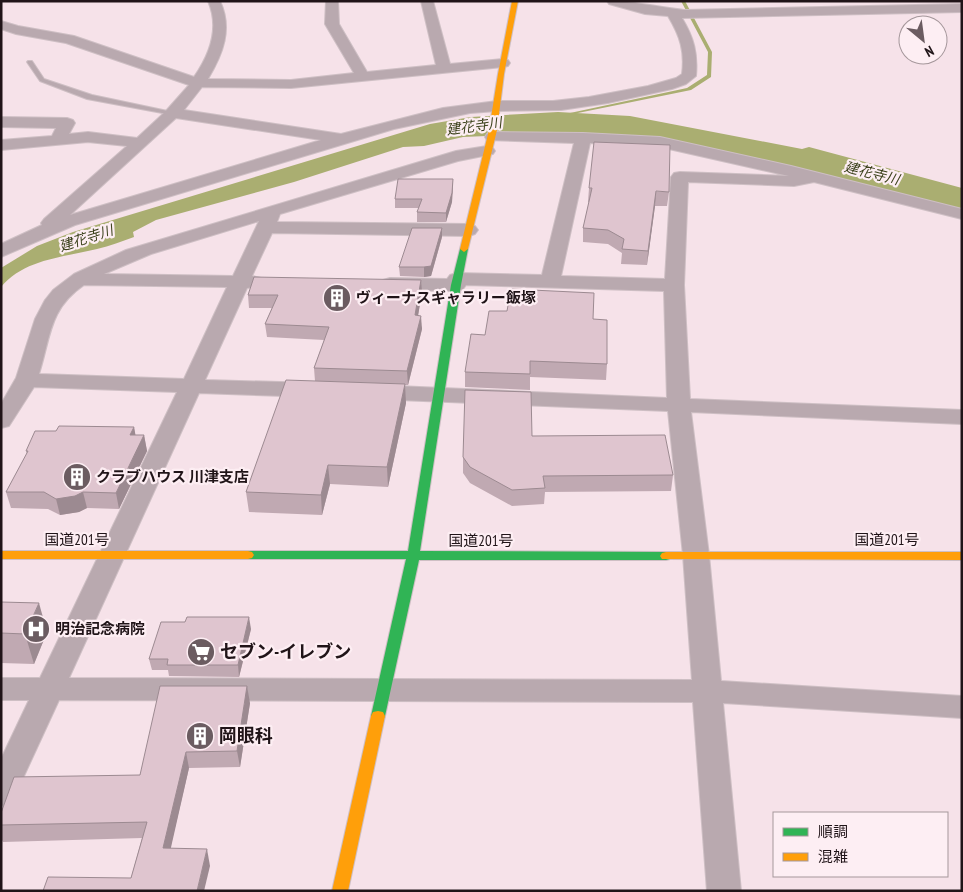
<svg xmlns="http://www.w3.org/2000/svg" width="963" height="892" viewBox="0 0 963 892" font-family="'PT Sans Narrow','Noto Sans JP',sans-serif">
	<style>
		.water { fill: #aaae71 }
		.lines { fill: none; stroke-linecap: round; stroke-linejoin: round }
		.stream { fill: #aaae71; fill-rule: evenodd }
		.lane-casing { stroke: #cebfc4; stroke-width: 2 }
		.street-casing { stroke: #cebfc4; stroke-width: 2 }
		.fast-casing { stroke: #cebfc4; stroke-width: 2 }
		.slow-casing { stroke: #cebfc4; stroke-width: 2 }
		.lane { fill: #b9a9af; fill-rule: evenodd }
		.street { fill: #b9a9af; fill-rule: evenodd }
		.fast { fill: #30b455; fill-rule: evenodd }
		.slow { fill: #ff9f0a; fill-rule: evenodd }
		.wall { fill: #c0a9b2 }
		.shaded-wall { fill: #9c8a91 }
		.building { fill: #dfc5cf; stroke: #9c8a91 }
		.labels { text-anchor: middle; stroke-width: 4.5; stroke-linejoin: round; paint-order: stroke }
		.far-water-label { font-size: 14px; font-style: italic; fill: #3b411b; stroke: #fdeef3 }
		.poi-label { font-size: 15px; font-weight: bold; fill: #201418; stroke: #fdeef3; text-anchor: start }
		.street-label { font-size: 15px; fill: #201418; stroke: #fdeef3 }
		.near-poi-label { font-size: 18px; font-weight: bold; fill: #201418; stroke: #fdeef3; text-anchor: start }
	</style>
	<rect width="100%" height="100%" fill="#f6e2e9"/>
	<path class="water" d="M558 112 630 116 802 149 809 147 962 188V210L684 145 511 135 463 137 424 146 403 147 294 182 156 220 133 232 134 237C122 241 110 246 97 249 65 257 24 259 1 287V268L37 246 73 232 430 124 471 117Z"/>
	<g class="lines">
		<path class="stream" d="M681 1H685L712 52 711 77 691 90 568 115V113H570L687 88 707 75 708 52Z"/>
		<defs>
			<path id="lane" d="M28 61H32L44 79 92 95 177 113 173 115 87 99 40 81 27 62Z"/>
			<g id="street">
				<path d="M208 1H220C233 29 223 54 208 79L291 80 354 73 325 24 326 1H338L339 24 367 72 436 65 421 1H433L450 64 503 59 508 60 510 63 508 66 503 67 291 88 202 87 184 110 341 134 443 108 497 101H553L589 97 648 86 676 78 682 74C685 51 680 36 668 16L645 14 609 4 607 1C633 1 658 7 684 10L962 4V12L682 18C694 38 698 53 696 76L686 84 672 89 608 103 561 110 497 111 470 113 394 129 75 225 1 257V244L42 225 41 223 44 219 127 146 88 142 1 150V140L52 136 56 128 1 127V117L67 118 73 120 75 123 69 134 88 132 137 138 165 112 189 85 66 43 16 34 1 29V21L18 26 74 36 194 77C210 54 220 28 208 1ZM176 118 321 140 70 215Z"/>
				<path d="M493 132 583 133 660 137 791 166 962 209V219L814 182 794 186 688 182 684 285 690 399 962 410V424L691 412 709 555 721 681 962 696V718L723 703 741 891H707L693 702 59 700 12 802 1 806V759L29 700H1V678H40L177 392 34 387 9 426 1 428V404L16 378 35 319 45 300 53 290 74 274 126 250 456 151 487 146 493 148 495 151 493 154 458 161 280 214 277 222 469 224 475 226 478 230 475 234 469 236 272 233 252 276 261 278 264 282 261 286 247 288 205 380 316 383 324 385 327 390 324 395 316 397 199 393 69 678 692 680 683 555 668 411 374 399 366 397 363 392 366 387 374 385 667 398 664 291 466 285 463 289 456 291 390 290 383 288 380 284 383 280 390 278 447 279 450 275 457 273 542 275 574 143 487 140 485 137 487 134ZM590 143 660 147 789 176 680 172 674 173 671 177 665 279 561 276ZM259 221 233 276 104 274 151 254ZM84 285 227 287 184 379 39 374C51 336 49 309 84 285Z"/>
			</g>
			<path id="fast" d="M464 246 468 249 461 285 420 551 666 552 670 553 672 556 670 559 666 560H419L385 716 383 720 378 721 373 720 371 716 406 559H248L244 558 242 555 244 552 248 551H408L451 285 460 249Z"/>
			<g id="slow">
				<path d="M512 1H518L504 74 497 130 468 249 464 252 460 249 489 130 498 74Z"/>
				<path d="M1 551H248L252 552 254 555 252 558 248 559H1Z"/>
				<path d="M666 552H962V560L662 559 660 556 662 553Z"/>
				<path d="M378 711 383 712 385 716 348 891H332L371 716 373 712Z"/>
			</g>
		</defs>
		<use href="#lane" class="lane-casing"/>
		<use href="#street" class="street-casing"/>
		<use href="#fast" class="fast-casing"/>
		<use href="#slow" class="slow-casing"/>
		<use href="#lane" class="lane"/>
		<use href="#street" class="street"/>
		<use href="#fast" class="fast"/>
		<use href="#slow" class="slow"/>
	</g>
	<g class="wall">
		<path d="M453 188 452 202 446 222H417V212L419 208H395V199Z"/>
		<path d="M589 188 669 192 667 206H655L647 265 621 264 622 253 608 244 583 242V228L589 202H588Z"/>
		<path d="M442 237 431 276 424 277 400 276 399 267Z"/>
		<path d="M422 292 418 315 422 329 408 385H405L406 403 388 487 330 484 322 515 249 512 246 492 315 381 314 368 324 340 267 337 265 324 272 308H249L248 295Z"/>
		<path d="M593 319 607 364 606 380 530 377V390L465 387V372L485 335Z"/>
		<path d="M134 427 135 435H144L147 451 119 509 87 508 79 512 60 515 48 509 11 508 6 492 27 454 26 451 56 431Z"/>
		<path d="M532 436 673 475 671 491 545 492 544 504 512 506 470 483 463 473V457Z"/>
		<path d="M1 602 47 632 34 664 1 663Z"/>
		<path d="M251 629 239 677 169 676 168 670H152L149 659Z"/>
		<path d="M250 703 240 767 189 768 170 849 210 866 131 878 142 838 3 842 1 838V813L140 775Z"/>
	</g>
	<g class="shaded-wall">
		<path d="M453 179 452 202 446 222V213Z"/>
		<path d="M656 191 655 206 647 265 648 251Z"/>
		<path d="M442 228V237L431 276 424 277V267Z"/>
		<path d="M421 280 422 292 416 328 415 315Z"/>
		<path d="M421 316 422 329 408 385 407 371Z"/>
		<path d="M405 384 406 403 388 487 387 467Z"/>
		<path d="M134 427 137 443 130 435Z"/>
		<path d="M144 435 147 451 119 509 116 493Z"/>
		<path d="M328 465 330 484 322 515 321 495Z"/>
		<path d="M83 492 87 508 79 512 60 515 56 499Z"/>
		<path d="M39 603 47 632 34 664 25 634Z"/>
		<path d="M249 617 251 629 239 677 238 665Z"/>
		<path d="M247 686 250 703 240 767 237 751Z"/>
		<path d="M186 752 189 768 167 865 163 848Z"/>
		<path d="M207 849 210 866 204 891H197Z"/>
	</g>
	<g class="building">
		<path d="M594 142 670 145 669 192 656 191 648 251 622 249 624 239 608 230 583 228 592 188H589Z"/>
		<path d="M398 179H453L452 193 446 213 417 212 422 199H395Z"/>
		<path d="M412 228H442L431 266 424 267H399Z"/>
		<path d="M254 277 421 280 415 315 421 316 407 371 314 368 329 327 265 324 278 295H248Z"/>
		<path d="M511 289 594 293 593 319 607 320V364L530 361V374L465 372 471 334 485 335 489 311H507Z"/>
		<path d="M286 380 405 384 387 467 328 465 321 495 246 492Z"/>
		<path d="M465 390 531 392 532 436 665 435 673 475 543 476 545 488 512 490 470 467 463 457Z"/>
		<path d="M59 426 134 427 130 435H144L116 493 83 492 75 496 56 499 44 492H6L28 451H26L35 431H56Z"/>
		<path d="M1 602 39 603 25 634 1 633Z"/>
		<path d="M187 617H249L238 665H167L168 659H149L161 622H185Z"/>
		<path d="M160 686H247L237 751 186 752 163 848 207 849 197 891H43L48 877 131 878 147 822 1 825V813L14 777 140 775Z"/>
	</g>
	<defs>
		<symbol id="building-disc" viewBox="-11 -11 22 22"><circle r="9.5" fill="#6b5c61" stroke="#fdeef3"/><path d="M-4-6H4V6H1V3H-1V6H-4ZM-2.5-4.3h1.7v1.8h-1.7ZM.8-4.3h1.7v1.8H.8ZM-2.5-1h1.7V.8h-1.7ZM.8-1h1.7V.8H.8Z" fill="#fff"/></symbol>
		<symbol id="hospital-disc" viewBox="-11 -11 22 22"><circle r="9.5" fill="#6b5c61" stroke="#fdeef3"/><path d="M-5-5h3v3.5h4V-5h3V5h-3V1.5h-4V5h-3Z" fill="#fff"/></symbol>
		<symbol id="supermarket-disc" viewBox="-11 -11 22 22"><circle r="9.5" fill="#6b5c61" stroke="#fdeef3"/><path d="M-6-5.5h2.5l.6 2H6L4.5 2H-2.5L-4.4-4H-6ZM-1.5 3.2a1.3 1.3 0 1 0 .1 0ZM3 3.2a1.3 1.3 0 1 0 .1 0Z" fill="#fff"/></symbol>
	</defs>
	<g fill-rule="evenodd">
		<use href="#building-disc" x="321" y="282" width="32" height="32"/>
		<use href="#building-disc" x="61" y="461" width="32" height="32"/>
		<use href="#hospital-disc" x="20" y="613" width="32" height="32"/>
		<use href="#supermarket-disc" x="185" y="636" width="32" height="32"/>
		<use href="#building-disc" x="184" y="720" width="32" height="32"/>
	</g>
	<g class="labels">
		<g class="far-water-label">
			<text transform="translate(474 126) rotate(-8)" y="5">建花寺川</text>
			<text transform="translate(872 173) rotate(14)" y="5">建花寺川</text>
			<text transform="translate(86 238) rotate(-18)" y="5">建花寺川</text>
		</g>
		<g class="poi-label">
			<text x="356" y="303">ヴィーナスギャラリー飯塚</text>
			<text x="96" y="482">クラブハウス 川津支店</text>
			<text x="55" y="634">明治記念病院</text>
		</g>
		<g class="street-label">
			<text x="77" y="545">国道201号</text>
			<text x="887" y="545">国道201号</text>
			<text x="481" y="546">国道201号</text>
		</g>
		<g class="near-poi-label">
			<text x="220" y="658">セブン-イレブン</text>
			<text x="219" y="742">岡眼科</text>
		</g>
	</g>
	<rect width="963" height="892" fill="none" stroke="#201418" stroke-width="5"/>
	<rect x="773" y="812" width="175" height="65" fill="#fdeef3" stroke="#a5979b"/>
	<rect x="783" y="828" width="25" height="8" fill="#30b455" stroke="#a5979b"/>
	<text x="818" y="837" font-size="15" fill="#201418">順調</text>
	<rect x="783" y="853" width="25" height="8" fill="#ff9f0a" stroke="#a5979b"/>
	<text x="818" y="862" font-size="15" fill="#201418">混雑</text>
	<g transform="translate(923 40) rotate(151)"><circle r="24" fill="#fdeef3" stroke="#a5979b"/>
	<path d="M0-4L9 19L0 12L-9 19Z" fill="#6b5c61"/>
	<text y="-8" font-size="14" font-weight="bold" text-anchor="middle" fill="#201418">N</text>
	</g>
</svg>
